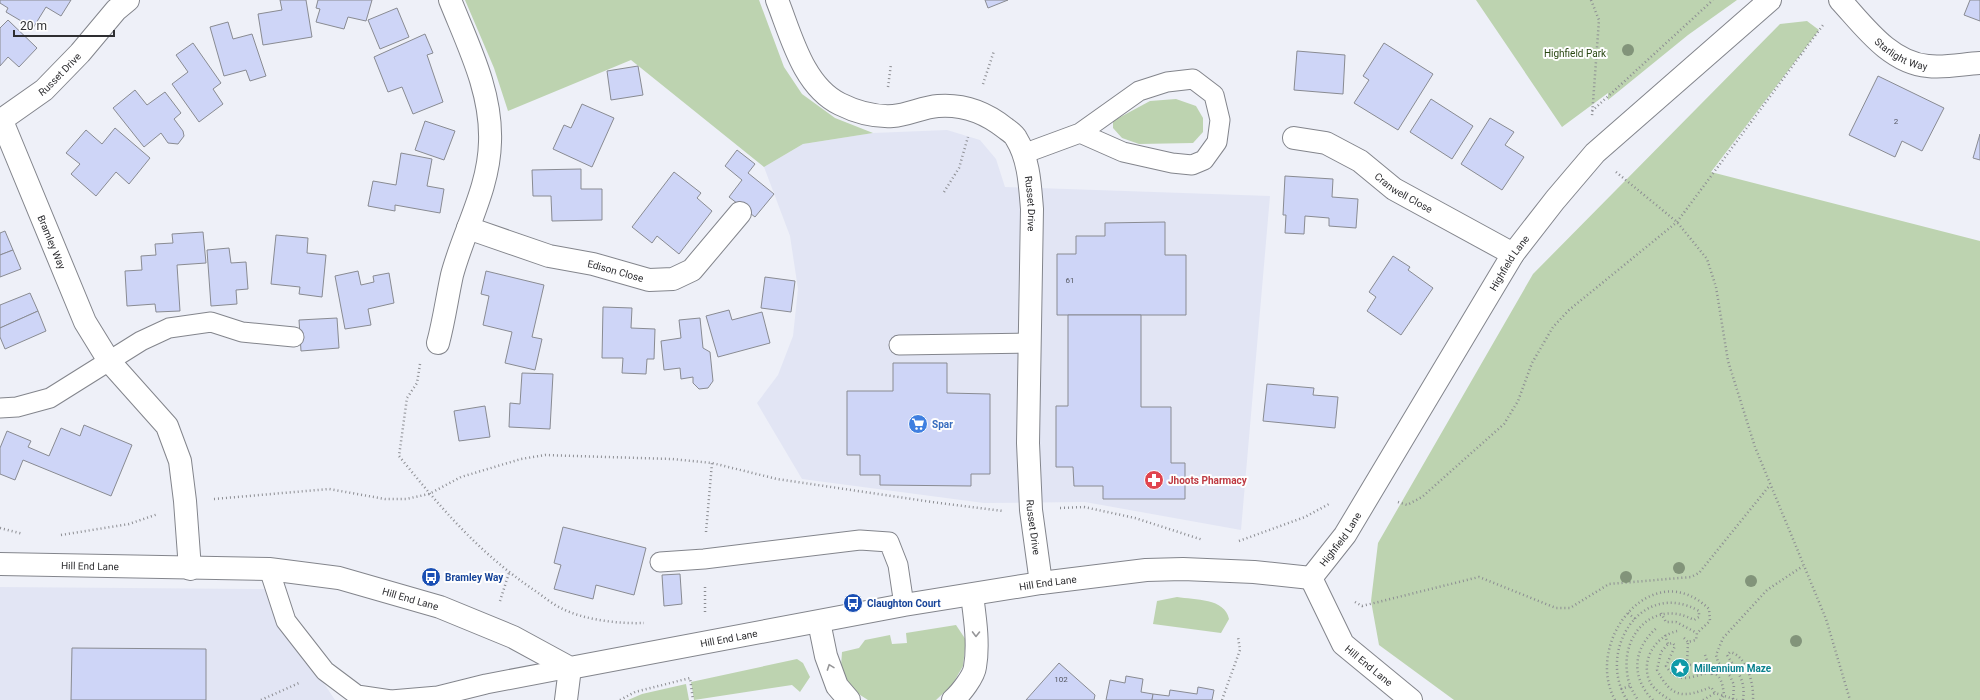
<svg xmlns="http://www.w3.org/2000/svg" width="1980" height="700" viewBox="0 0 1980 700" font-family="Roboto,sans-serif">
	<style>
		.built { fill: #e2e5f4 }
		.green { fill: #bdd3b0 }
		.building { fill: #ced5f7; stroke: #898b92 }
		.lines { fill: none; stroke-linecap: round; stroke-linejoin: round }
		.service-casing { stroke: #83858c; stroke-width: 21 }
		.minor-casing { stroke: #83858c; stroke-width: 24 }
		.tertiary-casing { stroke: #83858c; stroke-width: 24 }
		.path { stroke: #8c8d92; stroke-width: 2.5; stroke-dasharray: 1 3; stroke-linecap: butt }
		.service { stroke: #fff; stroke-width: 19 }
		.minor { stroke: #fff; stroke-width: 22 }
		.tertiary { stroke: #fff; stroke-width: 22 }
		.tree { fill: #82947a }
		.oneway { stroke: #969698 }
		.labels { text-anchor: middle; stroke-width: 4; stroke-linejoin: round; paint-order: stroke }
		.number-label { font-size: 8px; fill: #565862 }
		.street-label { font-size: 10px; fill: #2e2e31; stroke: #fefefe }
		.park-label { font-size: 10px; fill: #2a4813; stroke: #fefefe }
		.shop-label { font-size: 10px; font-weight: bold; fill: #366cbe; stroke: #fefefe; text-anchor: start }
		.health-label { font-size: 10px; font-weight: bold; fill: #be3a42; stroke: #fefefe; text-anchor: start }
		.transit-label { font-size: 10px; font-weight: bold; fill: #164399; stroke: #fefefe; text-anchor: start }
		.culture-label { font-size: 10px; font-weight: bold; fill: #0d838f; stroke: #fefefe; text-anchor: start }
	</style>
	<rect width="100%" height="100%" fill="#eef0f8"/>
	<g class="built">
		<path d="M947 130 980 140 996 159 1005 187 1270 196 1241 530 1085 502 984 503 802 479 757 403 778 375 793 336 798 289 790 236 764 167 803 144 873 133Z"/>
		<path d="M0 587 267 589 287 628 335 700H0Z"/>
	</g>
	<g class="green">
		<path d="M465 0H759L784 67 802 94 835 118 873 133 803 144 764 167 631 60 508 111 494 68Z"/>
		<path d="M1476 0H1737L1688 35 1608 100V93L1562 127Z"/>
		<path d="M1807 21 1819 30 1711 172 1980 241V700H1454L1379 645 1371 601 1378 543 1533 274 1780 24Z"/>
		<path d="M1176 99 1196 106 1203 118V132L1193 143 1139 144 1122 138 1113 128V121L1150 101Z"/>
		<path d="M1177 597C1195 600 1225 598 1229 619L1221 633 1153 624 1157 601Z"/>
		<path d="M956 625 966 640 963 666 952 685 936 700H868L857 693 845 678 841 667 842 652 859 648 865 640 890 635 892 644 907 643 906 633Z"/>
		<path d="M797 659 803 663 810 677 800 692 792 685 694 700 691 682Z"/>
		<path d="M686 684 689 700H628L642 694Z"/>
	</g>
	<g class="building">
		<path d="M0 0H71L61 16 46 7 33 28 6 12 8 8 0 3Z"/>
		<path d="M280 0H306L312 37 263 45 258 14 282 10Z"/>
		<path d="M318 0H372L366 21 348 17 344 29 316 22 320 9 316 8Z"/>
		<path d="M985 0H1008L988 8Z"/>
		<path d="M1970 0H1980V21L1964 15Z"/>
		<path d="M397 8 409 37 380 49 368 20Z"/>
		<path d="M8 20 37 48 19 67 8 57 0 66V28Z"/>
		<path d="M228 22 233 39 252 34 266 76 250 81 246 70 224 76 210 27Z"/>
		<path d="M425 34 433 53 427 55 443 102 413 114 402 87 388 92 374 57Z"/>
		<path d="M193 43 221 83 213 89 223 104 199 122 172 84 188 72 176 55Z"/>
		<path d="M1384 43 1433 74 1398 130 1354 103 1369 80 1363 76Z"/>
		<path d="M1297 51 1345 55 1343 94 1294 90Z"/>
		<path d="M638 66 643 95 611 100 607 71Z"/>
		<path d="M1878 76 1944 108 1922 151 1902 141 1895 157 1849 135Z"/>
		<path d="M135 90 147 105 165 92 181 113 174 119 183 131 184 136 178 144 168 143 161 133 144 147 113 108Z"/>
		<path d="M1431 99 1473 126 1452 159 1410 132Z"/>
		<path d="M582 104 614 118 592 167 553 149 564 125 571 128Z"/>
		<path d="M1490 118 1514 132 1505 145 1524 157 1502 190 1461 164Z"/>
		<path d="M425 121 455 131 444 160 415 150Z"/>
		<path d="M115 128 150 158 129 184 116 172 96 196 71 174 80 164 66 153 86 130 102 144Z"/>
		<path d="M1980 134V160L1973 158Z"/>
		<path d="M737 150 755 164 748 173 774 194 755 217 729 197 742 180 725 166Z"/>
		<path d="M401 153 432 159 427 186 444 189 440 213 395 205V211L368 206 373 181 396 185Z"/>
		<path d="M581 169V189H602V220L552 221 551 196H533L532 170Z"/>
		<path d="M674 172 701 193 697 198 712 211 679 254 657 236 652 243 632 227Z"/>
		<path d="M1285 176 1333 179 1332 197 1358 199 1356 228 1329 226V218L1305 216 1304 234 1285 233 1286 215H1283Z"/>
		<path d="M1165 222V255H1186V315H1057V254H1076V236H1105V223Z"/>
		<path d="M5 231 13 250 0 255V233Z"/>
		<path d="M203 232 206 263 177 265 180 311 156 312 155 304 127 306 125 271 142 270 141 256 156 255 155 244 173 243 172 234Z"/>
		<path d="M276 235 308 238 307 253 326 255 322 297 299 294 300 287 271 284Z"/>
		<path d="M229 248 231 263 246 262 248 289 236 290 237 304 211 306 207 250Z"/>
		<path d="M13 250 21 269 0 277V255Z"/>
		<path d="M1393 256 1410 267 1408 270 1433 288 1401 335 1367 311 1376 297 1369 292Z"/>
		<path d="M358 271 361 285 374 282 373 276 389 273 394 303 368 309 371 325 345 329 335 276Z"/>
		<path d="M486 271 544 285 532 337 542 339 535 370 505 363 512 332 483 325 489 296 481 294Z"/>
		<path d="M765 277 795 281 791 312 761 308Z"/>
		<path d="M30 293 38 311 0 328V305Z"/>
		<path d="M603 307 632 308 631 328 655 329 654 359H647L646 374 622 373 623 358H602Z"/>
		<path d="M729 310 732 320 762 312 770 343 718 357 706 316Z"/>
		<path d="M38 311 46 331 5 349 0 337V328Z"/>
		<path d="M1068 315H1141V407H1171V463H1185V499H1103V486H1074L1073 467H1056V406H1068Z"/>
		<path d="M337 318 339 348 301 351 299 320Z"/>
		<path d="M700 318 703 348 710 352 713 381 708 388 699 389 693 383V377L681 379 680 368 664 370 661 341 681 338 679 320Z"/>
		<path d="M893 363H947V393L990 394V474H971V486L880 485V475H860V455H847V391H893Z"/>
		<path d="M522 373 553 374 550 429 509 427 510 403 520 404Z"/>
		<path d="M1267 384 1314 388 1313 395 1338 397 1335 428 1263 421Z"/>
		<path d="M485 406 490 437 459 441 454 411Z"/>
		<path d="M84 425 132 445 111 496 23 460 15 480 0 474V448L7 431 31 441 28 447 49 456 61 428 80 436Z"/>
		<path d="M563 527 646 548 634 595 596 585 593 599 554 589 561 565 554 563Z"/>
		<path d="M680 574 682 604 664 606 662 575Z"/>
		<path d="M72 648 206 649V700H71Z"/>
		<path d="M1059 663 1095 695 1094 700H1026Z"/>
		<path d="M1126 676 1143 679 1141 692 1153 694 1152 700H1106L1110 680 1125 683Z"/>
		<path d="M1198 687 1214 690 1212 700H1152L1153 694 1169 696 1170 690 1197 694Z"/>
	</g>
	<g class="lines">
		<defs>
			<g id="service">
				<path d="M1023 154 1080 133 1139 91 1167 82 1193 79 1214 95 1220 120 1217 142 1204 160 1192 165 1172 163 1123 152 1080 133"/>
				<path d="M899 345 1029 343"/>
				<path d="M0 408 17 407 50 398 141 341 169 328 211 322 242 332 294 337"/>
				<path d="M660 562 704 559 860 540 889 542 898 565 904 605"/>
				<path d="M269 569 286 621 325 671 357 695 391 700 438 696 486 684 570 668"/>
			</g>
			<g id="minor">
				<path id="s1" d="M777 0C791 35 803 86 840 104 856 112 876 117 893 116 908 115 923 107 938 106 964 104 985 112 1005 128 1009 131 1014 134 1016 138 1029 159 1030 185 1032 209L1028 443 1031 510 1041 583"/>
				<path id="s2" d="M1840 0C1864 26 1890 63 1928 66 1945 68 1963 64 1980 63"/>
				<path id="s3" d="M0 121 44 90 80 53 116 10 128 0"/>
				<path id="s4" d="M2 121 85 322 109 361 167 426 180 461 185 501 190 569"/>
				<path id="s5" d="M1294 138 1326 143 1360 161 1394 189 1513 254"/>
				<path id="s6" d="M468 228 549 256 593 264 649 280 673 279 692 270 740 213"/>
				<path d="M438 343C444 321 447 298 452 275 464 230 489 189 490 142 492 92 468 45 450 0"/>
				<path id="s7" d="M1311 578 1343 644 1411 700"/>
				<path d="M819 622 826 656 837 686 849 700"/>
				<path d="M953 700C961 693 974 676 975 667 979 644 975 618 972 595"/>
			</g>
			<g id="tertiary">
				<path id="s8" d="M0 564 269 569 339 578 440 607 513 637 570 668 904 605 1041 583 1146 570 1183 569 1254 572 1311 578 1345 535 1513 254 1555 200 1595 153 1770 0"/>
				<path d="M566 700 570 668"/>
			</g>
		</defs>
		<use href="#service" class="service-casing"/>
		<use href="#minor" class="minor-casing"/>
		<use href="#tertiary" class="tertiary-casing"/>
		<g class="path">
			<path d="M1591 0 1599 20 1592 116"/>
			<path d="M983 84 994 51"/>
			<path d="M888 87 891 64"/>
			<path d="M1592 111 1713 0"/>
			<path d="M1616 172 1677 222 1707 259 1716 287 1728 361 1755 447 1826 619 1850 700"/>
			<path d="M944 192 959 168 968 137"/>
			<path d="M420 364 417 383 407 398 399 456C440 507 479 553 534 590 543 596 552 604 561 608 583 620 620 624 644 623"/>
			<path d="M214 499 329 489 385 499H406L429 494 461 477 521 459 545 455 672 459 712 463 777 479 932 502 1003 511"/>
			<path d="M1398 502 1407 505 1422 497 1504 424 1518 401 1532 363 1553 327 1569 310 1677 222 1823 25"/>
			<path d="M1060 508 1084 507 1135 518 1203 540"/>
			<path d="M0 528 23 534"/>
			<path d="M706 532 712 463"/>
			<path d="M61 535 129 524 158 514"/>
			<path d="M1239 541 1305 517 1329 504"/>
			<path d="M705 587V614"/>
			<path d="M500 601 509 573"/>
			<path d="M1355 602 1362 606 1479 577 1556 608H1570L1609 584 1691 577 1699 573 1770 485"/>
			<path d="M1628 613 1635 619"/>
			<path d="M1661 613 1666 622H1676L1697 633"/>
			<path d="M1665 635 1668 644"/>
			<path d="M1684 638 1688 642"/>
			<path d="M1705 655 1712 675"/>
			<path d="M1621 689 1630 686"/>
			<path d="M1733 699 1734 685 1730 676 1718 662 1716 655 1723 638 1767 590 1803 566"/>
			<path d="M261 700 299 683"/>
			<path d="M620 700 635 692 690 678 693 700"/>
			<path d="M1222 700 1240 650 1238 637"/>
			<path d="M1615 700C1583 641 1653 554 1709 609L1710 621 1697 633 1696 640 1688 642 1687 664 1699 667 1708 666"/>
			<path d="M1627 700C1596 652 1641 578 1699 611V617L1694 620C1656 599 1622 632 1627 672 1628 683 1632 691 1638 700"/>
			<path d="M1653 700C1630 677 1633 647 1658 627"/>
			<path d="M1670 700C1662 695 1653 689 1649 680 1641 659 1656 636 1677 631"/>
			<path d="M1703 700 1715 693"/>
			<path d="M1720 700 1724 695C1719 645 1687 700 1666 666L1675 646 1673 643 1668 644 1661 652 1657 670C1672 699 1684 698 1711 687L1715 693 1737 700"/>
			<path d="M1743 700C1746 679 1737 672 1727 655L1730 652C1747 656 1754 684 1753 700"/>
		</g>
		<use href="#service" class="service"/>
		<use href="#minor" class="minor"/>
		<use href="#tertiary" class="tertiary"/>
	</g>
	<g class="tree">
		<circle cx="1628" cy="50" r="6"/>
		<circle cx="1679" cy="568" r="6"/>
		<circle cx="1626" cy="577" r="6"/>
		<circle cx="1751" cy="581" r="6"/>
		<circle cx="1796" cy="641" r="6"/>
	</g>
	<defs><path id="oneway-chevron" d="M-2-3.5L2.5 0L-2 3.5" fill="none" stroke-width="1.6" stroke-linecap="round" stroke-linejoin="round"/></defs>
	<g class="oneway">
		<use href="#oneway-chevron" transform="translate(976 634) rotate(91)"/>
		<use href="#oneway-chevron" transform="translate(830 667) rotate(-110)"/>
	</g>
	<defs>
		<symbol id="supermarket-disc" viewBox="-11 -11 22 22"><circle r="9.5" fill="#3f7fe0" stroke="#fefefe"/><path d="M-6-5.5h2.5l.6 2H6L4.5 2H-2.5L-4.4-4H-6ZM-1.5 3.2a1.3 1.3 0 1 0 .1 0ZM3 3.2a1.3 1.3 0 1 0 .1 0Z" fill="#fff"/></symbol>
		<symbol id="pharmacy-disc" viewBox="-11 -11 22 22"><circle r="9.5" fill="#e0444e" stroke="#fefefe"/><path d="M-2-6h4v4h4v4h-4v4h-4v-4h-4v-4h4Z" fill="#fff"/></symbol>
		<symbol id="bus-disc" viewBox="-11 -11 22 22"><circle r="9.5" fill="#1a4fb4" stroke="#fefefe"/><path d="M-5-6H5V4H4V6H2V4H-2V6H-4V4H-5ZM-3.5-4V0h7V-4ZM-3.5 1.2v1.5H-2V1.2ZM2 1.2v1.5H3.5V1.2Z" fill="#fff"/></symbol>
		<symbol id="sight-disc" viewBox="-11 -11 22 22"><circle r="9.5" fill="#0f9aa8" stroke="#fefefe"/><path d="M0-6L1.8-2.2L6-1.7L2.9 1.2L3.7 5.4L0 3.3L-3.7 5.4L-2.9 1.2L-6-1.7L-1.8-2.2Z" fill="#fff"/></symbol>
	</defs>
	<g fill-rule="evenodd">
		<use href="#supermarket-disc" x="907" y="413" width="22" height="22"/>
		<use href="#pharmacy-disc" x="1143" y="469" width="22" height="22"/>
		<use href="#bus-disc" x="420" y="566" width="22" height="22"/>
		<use href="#bus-disc" x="842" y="592" width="22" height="22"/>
		<use href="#sight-disc" x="1669" y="657" width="22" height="22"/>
	</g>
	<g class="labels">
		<g class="number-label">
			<text x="1896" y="124">2</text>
			<text x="1070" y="283">61</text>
			<text x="1061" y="682">102</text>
		</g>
		<g class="street-label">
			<text dy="4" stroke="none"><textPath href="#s2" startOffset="83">Starlight Way</textPath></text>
			<text dy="4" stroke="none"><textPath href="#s3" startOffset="76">Russet Drive</textPath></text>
			<text dy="4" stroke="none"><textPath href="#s5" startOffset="125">Cranwell Close</textPath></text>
			<text dy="4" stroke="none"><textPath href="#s1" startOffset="381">Russet Drive</textPath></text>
			<text dy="4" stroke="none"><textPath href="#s4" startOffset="131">Bramley Way</textPath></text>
			<text dy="4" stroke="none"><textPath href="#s8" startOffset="1711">Highfield Lane</textPath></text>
			<text dy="4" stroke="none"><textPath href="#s6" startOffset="154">Edison Close</textPath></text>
			<text dy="4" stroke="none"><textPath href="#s1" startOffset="705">Russet Drive</textPath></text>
			<text dy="4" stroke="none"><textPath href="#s8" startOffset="1387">Highfield Lane</textPath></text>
			<text dy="4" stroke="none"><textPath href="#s8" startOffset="90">Hill End Lane</textPath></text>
			<text dy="4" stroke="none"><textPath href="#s8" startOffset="1074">Hill End Lane</textPath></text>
			<text dy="4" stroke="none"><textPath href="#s8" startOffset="414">Hill End Lane</textPath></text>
			<text dy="4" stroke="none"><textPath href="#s8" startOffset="750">Hill End Lane</textPath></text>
			<text dy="4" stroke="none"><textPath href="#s7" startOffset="107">Hill End Lane</textPath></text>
		</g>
		<g class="park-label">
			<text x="1575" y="57">Highfield Park</text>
		</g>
		<g class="shop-label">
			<text x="932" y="428">Spar</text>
		</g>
		<g class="health-label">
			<text x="1168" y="484">Jhoots Pharmacy</text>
		</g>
		<g class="transit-label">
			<text x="445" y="581">Bramley Way</text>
			<text x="867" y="607">Claughton Court</text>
		</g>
		<g class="culture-label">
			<text x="1694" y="672">Millennium Maze</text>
		</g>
	</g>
	<path d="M14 30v6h100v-6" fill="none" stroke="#2e2e31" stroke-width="2"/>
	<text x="20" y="30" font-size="12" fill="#2e2e31" stroke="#fefefe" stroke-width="3" paint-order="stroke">20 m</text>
</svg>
